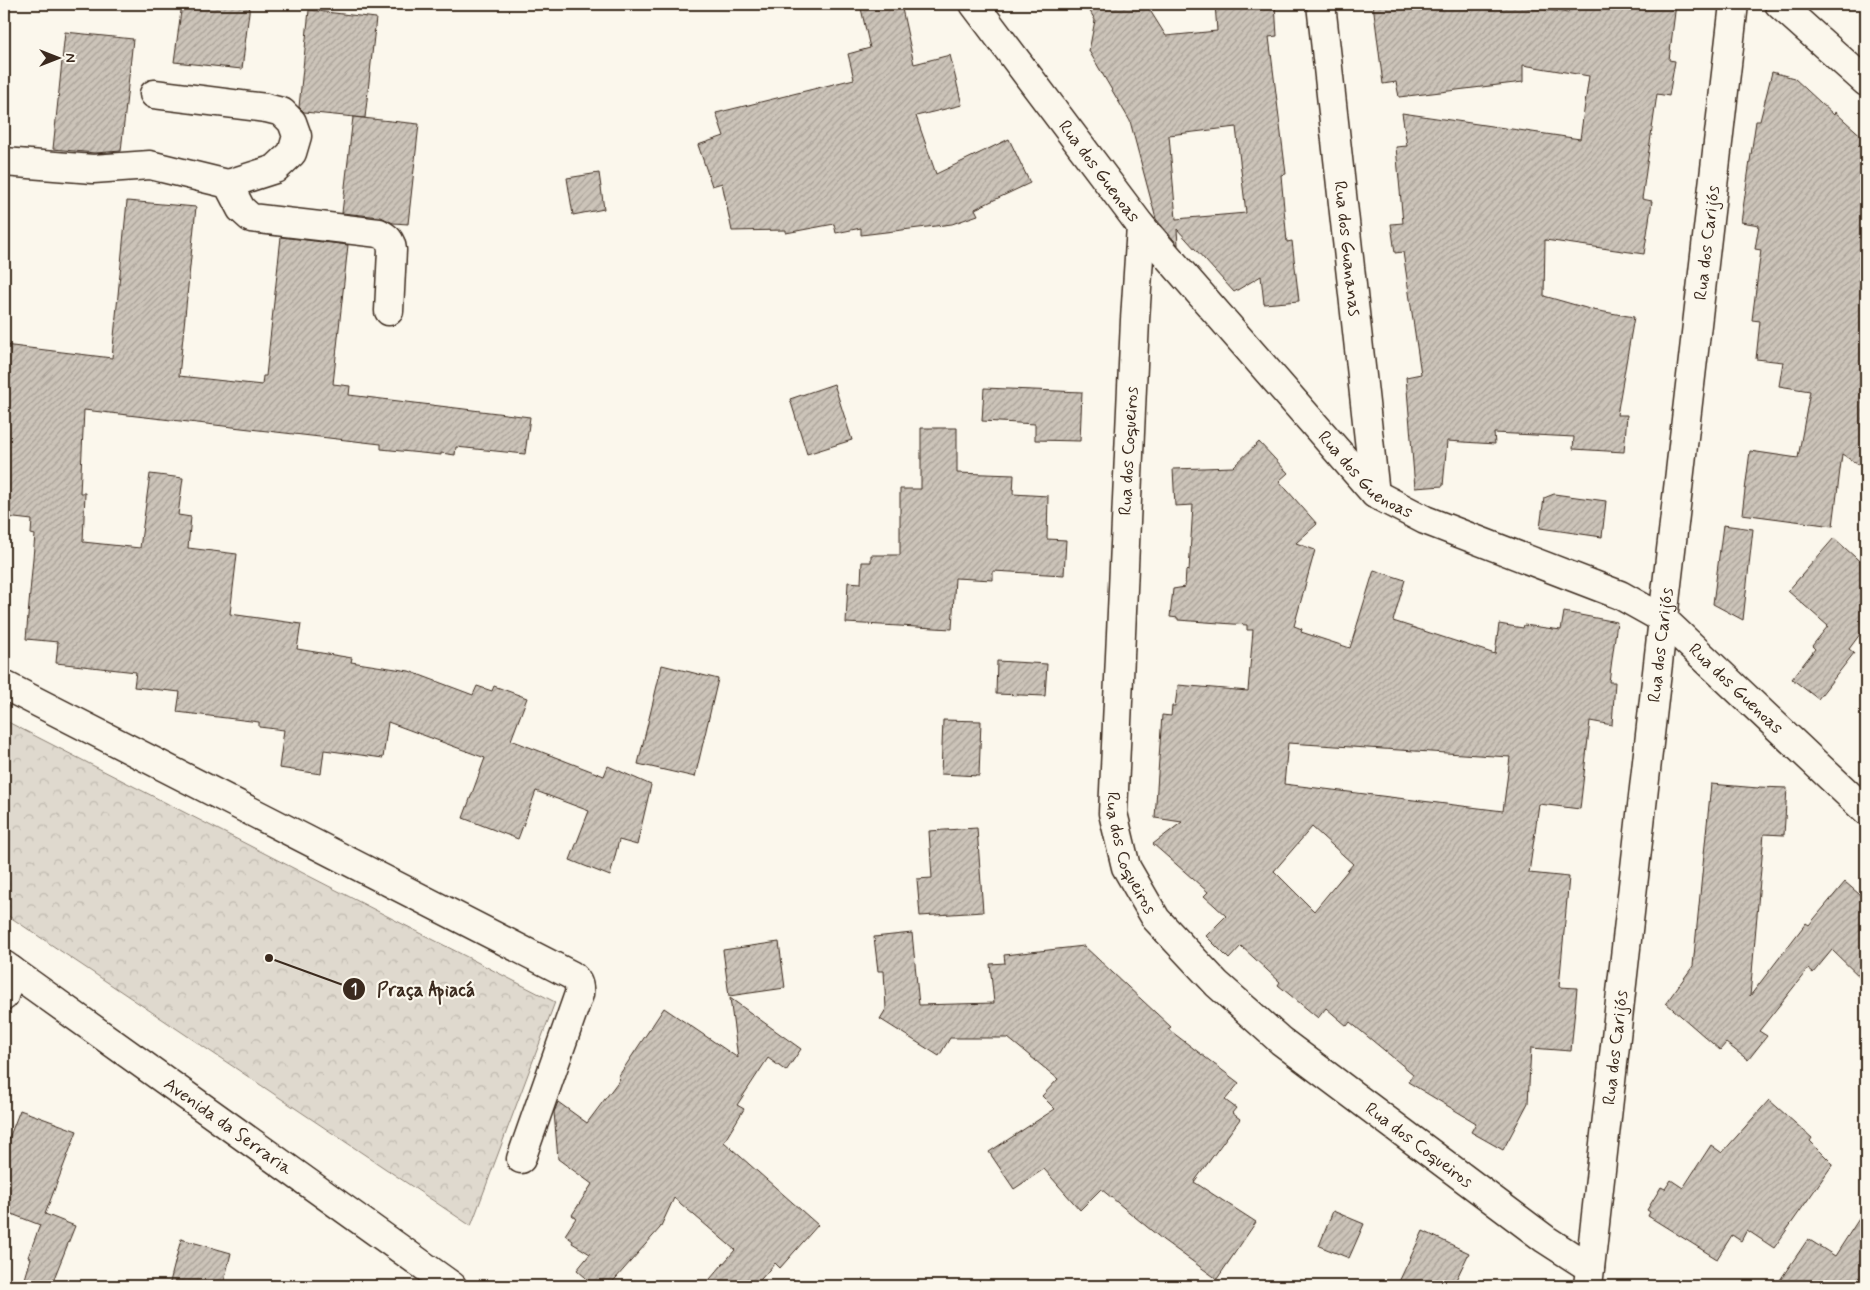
<svg xmlns="http://www.w3.org/2000/svg" width="1870" height="1290" viewBox="0 0 1870 1290" font-family="Mynerve,sans-serif">
	<style>
		.forest { fill: url(#forest-crowns); stroke: #8d8276 }
		.building { fill: url(#building-hatch); stroke: #3b2a1e; fill-rule: evenodd }
		.lines { fill: none; stroke-linecap: round; stroke-linejoin: round }
		.minor-casing { stroke: #3b2a1e; stroke-width: 31 }
		.secondary-casing { stroke: #3b2a1e; stroke-width: 31 }
		.minor { stroke: #fbf7ec; stroke-width: 28 }
		.secondary { stroke: #fbf7ec; stroke-width: 28 }
		.labels { text-anchor: middle; stroke-width: 4.5; stroke-linejoin: round; paint-order: stroke }
		.street-label { font-size: 18px; fill: #3b2a1e; stroke: #fbf7ec }
		.leader { fill: none; stroke: #3b2a1e; stroke-width: 2 }
		.callout-dot { fill: #3b2a1e; stroke: #fbf7ec; stroke-width: 2 }
		.mark-label { font-size: 15px; text-anchor: middle; font-weight: bold; fill: #fff }
		.callout-label { font-size: 19px; text-anchor: middle; font-weight: bold; fill: #3b2a1e; stroke: #fbf7ec; stroke-width: 4.5; stroke-linejoin: round; paint-order: stroke }
	</style>
	<defs>
		<pattern id="forest-crowns" width="20" height="18" patternUnits="userSpaceOnUse" patternTransform="scale(1.25)"><rect width="20" height="18" fill="#dfd9ce"/><path d="M2 6a3 3 0 1 1 6 0M12 15a3 3 0 1 1 6 0" fill="none" stroke="#c0bab0"/></pattern>
		<pattern id="building-hatch" width="6" height="6" patternUnits="userSpaceOnUse" patternTransform="scale(1.25)"><rect width="6" height="6" fill="#ccc4b9"/><path d="M-1 1l2-2M0 6l6-6M5 7l2-2" fill="none" stroke="#a79f96"/></pattern>
	</defs>
	<rect width="100%" height="100%" fill="#fbf7ec"/>
	<filter id="ink" filterUnits="userSpaceOnUse"><feTurbulence type="fractalNoise" baseFrequency=".02" numOctaves="2"/><feDisplacementMap in="SourceGraphic" scale="10" xChannelSelector="R" yChannelSelector="G"/><feConvolveMatrix kernelMatrix="1 2 1 2 8 2 1 2 1" color-interpolation-filters="sRGB"/></filter>
	<g filter="url(#ink)">
		<path class="forest" d="M4 720 555 1002 471 1226 4 913Z"/>
		<g class="building">
			<path d="M182 4H250L242 69 174 62Z"/>
			<path d="M860 4H901L914 64 950 55 962 105 916 116 936 174 1009 139 1030 183 975 209 978 215 952 224 861 235V228L836 233 834 224 786 233V230L732 231 722 183 712 186 698 145 724 136 716 113 854 79 848 54 870 48Z"/>
			<path d="M1086 4H1146L1166 36 1217 31 1215 4H1275L1277 36 1269 37 1286 174 1281 175 1287 242 1292 241 1299 301 1264 304 1261 276 1234 292 1177 229 1178 245 1156 219 1130 121 1089 51 1095 20ZM1236 127 1246 213 1176 219 1169 135Z"/>
			<path d="M1373 4H1504L1568 13 1569 4H1676L1669 60 1675 61 1669 96 1657 94 1642 199 1652 201 1644 254 1545 240 1544 296 1593 310 1634 317 1617 415H1627L1624 452 1573 449 1574 437 1494 433 1495 444 1447 441 1443 486 1415 488 1406 377 1421 374 1403 252 1395 253 1391 224 1403 223 1396 147 1407 146 1402 113 1580 139 1589 76 1523 65V82L1399 97 1396 82 1383 84Z"/>
			<path d="M309 10 376 18 365 118 304 112 299 107Z"/>
			<path d="M65 32 133 39 121 151 95 153 53 149Z"/>
			<path d="M1772 72 1794 78 1834 115 1835 112 1865 139 1858 146 1866 153V470L1842 454 1833 526 1742 514 1750 451 1798 458 1810 391 1779 386 1783 362 1756 359 1760 321 1752 320 1761 250 1755 249 1759 225 1741 222 1756 121H1760Z"/>
			<path d="M353 117 419 124 408 224 393 223 381 217 342 213Z"/>
			<path d="M599 173 604 209 573 215 567 178Z"/>
			<path d="M127 201 196 207 179 376 262 385 263 376H266L281 237 348 245 333 384 350 386 349 395 530 417 525 454 456 447 455 455 441 453V455L381 449V444L84 410 80 493H85L83 542 140 548 150 474 183 478 178 515 191 517 188 548 237 554 230 614 301 624 297 649 352 658 351 662 409 671 473 695 477 686 492 691 494 686 527 698 511 740 604 776 608 766 651 785 637 845 619 840 610 876 570 860 589 811 536 791 518 839 463 818 485 758 388 722 383 758 324 750 321 774 279 768 284 730 259 727V722L177 712 180 692 134 687 136 672 56 663 58 642 26 639 35 535 31 534 32 520 6 517V515H4V345L112 358Z"/>
			<path d="M834 384 852 440 807 454 790 399Z"/>
			<path d="M984 388 1082 392 1080 441 1035 440V424L982 421Z"/>
			<path d="M921 428H957V473L1014 475 1013 494 1048 496 1047 539 1066 540 1064 575 993 571V580L955 578 952 629 846 623 848 582 861 583 862 562H871V555H900V489H921Z"/>
			<path d="M1259 442 1288 473 1279 481 1317 524 1296 543 1315 550 1294 626 1302 629 1301 632 1350 648 1374 570 1405 580 1393 621 1495 654 1499 624 1523 628 1524 625 1561 630 1564 612 1617 622 1609 682H1615L1612 725 1590 721 1580 809 1539 804 1529 873 1569 877 1559 987 1577 988 1571 1051 1531 1048 1528 1103 1503 1150 1471 1132 1476 1123 1408 1082 1413 1074 1350 1022 1347 1026 1326 1008 1318 1018 1278 985 1280 982 1241 946 1229 959 1206 936 1226 916 1204 896 1208 892 1153 844 1182 822 1155 818 1162 715 1171 716 1172 706H1175L1178 685 1248 691 1253 630H1247V625L1178 620V618L1170 617 1173 589 1185 587 1186 570 1189 571 1193 505 1175 506 1173 469 1233 467ZM1288 743 1510 757 1503 811 1284 784ZM1312 827 1353 864 1314 911 1274 871Z"/>
			<path d="M1554 494 1606 501 1602 537 1540 528 1544 498Z"/>
			<path d="M1723 525 1753 529 1743 620 1713 604Z"/>
			<path d="M1834 538 1866 567V626L1849 649 1854 653 1818 699 1792 679 1815 649 1812 646 1828 626 1788 591Z"/>
			<path d="M997 661 1047 664 1045 696 996 694Z"/>
			<path d="M662 665 718 679 695 777 638 764Z"/>
			<path d="M943 720 981 721 979 776 941 774Z"/>
			<path d="M1711 784 1758 788 1759 787 1787 788 1784 835 1764 834 1750 996 1806 923 1809 925 1845 882 1866 900V983L1832 950 1813 973 1808 969 1759 1031 1767 1036 1748 1060 1726 1043 1720 1050 1666 1003 1693 966Z"/>
			<path d="M977 828 983 912 920 916 917 879 932 878 929 831Z"/>
			<path d="M912 933 919 1005 994 1003 990 964 1005 963 1004 955 1084 946 1171 1027 1168 1029 1239 1083 1225 1100 1236 1108 1232 1113 1240 1119 1194 1182 1256 1222 1217 1279 1163 1240 1101 1189 1080 1210 1044 1169 1014 1189 989 1152 1055 1109 1042 1096 1058 1079 1008 1038H950L939 1056 880 1019 886 1009 884 971H878L874 937Z"/>
			<path d="M779 942 785 988 729 996 723 950Z"/>
			<path d="M730 998 801 1049 786 1071 768 1058 737 1105 744 1109 724 1142 818 1225 780 1268 775 1263 755 1286H704L735 1250 674 1198 660 1228 609 1286H595L577 1270 590 1254 572 1243 573 1241 565 1235 576 1218 572 1215 592 1184 558 1159 554 1112 558 1102 587 1123 620 1079 618 1077 664 1008 738 1058Z"/>
			<path d="M1769 1100 1812 1138 1810 1141 1833 1164 1774 1248 1747 1230 1741 1241 1732 1235 1717 1259 1648 1216 1650 1212 1647 1210 1661 1187 1665 1189 1671 1180 1683 1188 1711 1145 1722 1153Z"/>
			<path d="M20 1110 77 1131 45 1214 75 1226 51 1286H23L31 1258 28 1257 40 1225 4 1211V1151Z"/>
			<path d="M1866 1208V1286H1776L1808 1239 1835 1256Z"/>
			<path d="M1333 1211 1364 1224 1349 1258 1319 1246Z"/>
			<path d="M1423 1231 1469 1253 1453 1286H1397Z"/>
			<path d="M181 1239 231 1253 223 1286H169Z"/>
		</g>
		<g class="lines">
			<defs>
				<g id="minor">
					<path id="s1" d="M974 4 1141 226 1375 494 1425 520 1620 595 1663 619 1866 811"/>
					<path id="s2" d="M1321 4 1375 494"/>
					<path d="M1779 4 1866 82"/>
					<path d="M154 94 266 108 282 112 292 122 297 136 292 153 275 169 228 184"/>
					<path d="M4 162 93 169 150 165 228 184 241 209 251 218 379 233C387 237 391 240 392 250L389 311"/>
					<path id="s3" d="M1141 226 1135 320 1113 813 1126 867 1156 919 1217 984 1281 1041 1545 1239 1590 1268"/>
					<path d="M4 685 571 975C578 980 580 985 579 994L521 1159"/>
					<path d="M4 996 11 970"/>
					<path id="s4" d="M1588 1286 1663 619 1734 4"/>
				</g>
				<g id="secondary">
					<path id="s5" d="M4 965 452 1286"/>
				</g>
			</defs>
			<use href="#minor" class="minor-casing"/>
			<use href="#secondary" class="secondary-casing"/>
			<use href="#minor" class="minor"/>
			<use href="#secondary" class="secondary"/>
		</g>
	</g>
	<g class="labels">
		<g class="street-label">
			<text dy="6" stroke="none"><textPath href="#s1" startOffset="209">Rua dos Guenoas</textPath></text>
			<text dy="6" stroke="none"><textPath href="#s4" startOffset="1050">Rua dos Carijós</textPath></text>
			<text dy="6" stroke="none"><textPath href="#s2" startOffset="246">Rua dos Guananas</textPath></text>
			<text transform="translate(1128 451) rotate(-87)" y="6">Rua dos Coqueiros</text>
			<text dy="6" stroke="none"><textPath href="#s1" startOffset="614">Rua dos Guenoas</textPath></text>
			<text dy="6" stroke="none"><textPath href="#s4" startOffset="645">Rua dos Carijós</textPath></text>
			<text dy="6" stroke="none"><textPath href="#s1" startOffset="1049">Rua dos Guenoas</textPath></text>
			<text dy="6" stroke="none"><textPath href="#s3" startOffset="631">Rua dos Coqueiros</textPath></text>
			<text dy="6" stroke="none"><textPath href="#s4" startOffset="240">Rua dos Carijós</textPath></text>
			<text dy="6" stroke="none"><textPath href="#s5" startOffset="276">Avenida da Serraria</textPath></text>
			<text dy="6" stroke="none"><textPath href="#s3" startOffset="1051">Rua dos Coqueiros</textPath></text>
		</g>
	</g>
	<path class="leader" d="M269 958L354 989"/>
	<g class="callout-dot">
		<circle cx="269" cy="958" r="5"/>
		<circle cx="354" cy="989" r="12"/>
	</g>
	<g class="mark-label">
		<text x="354" y="994">1</text>
	</g>
	<g class="callout-label">
		<text x="426" y="996">Praça Apiacá</text>
	</g>
	<rect width="1870" height="1290" fill="none" stroke="#fbf7ec" stroke-width="20"/>
	<rect x="10" y="10" width="1850" height="1270" fill="none" stroke="#3b2a1e" stroke-width="2" filter="url(#ink)"/>
	<g transform="translate(58 58) rotate(90)" stroke="#fbf7ec" stroke-width="4" paint-order="stroke">
	<path d="M0-4L9 19L0 12L-9 19Z" fill="#3b2a1e"/>
	<text y="-8" font-size="14" font-weight="bold" text-anchor="middle" fill="#3b2a1e">N</text>
	</g>
</svg>
